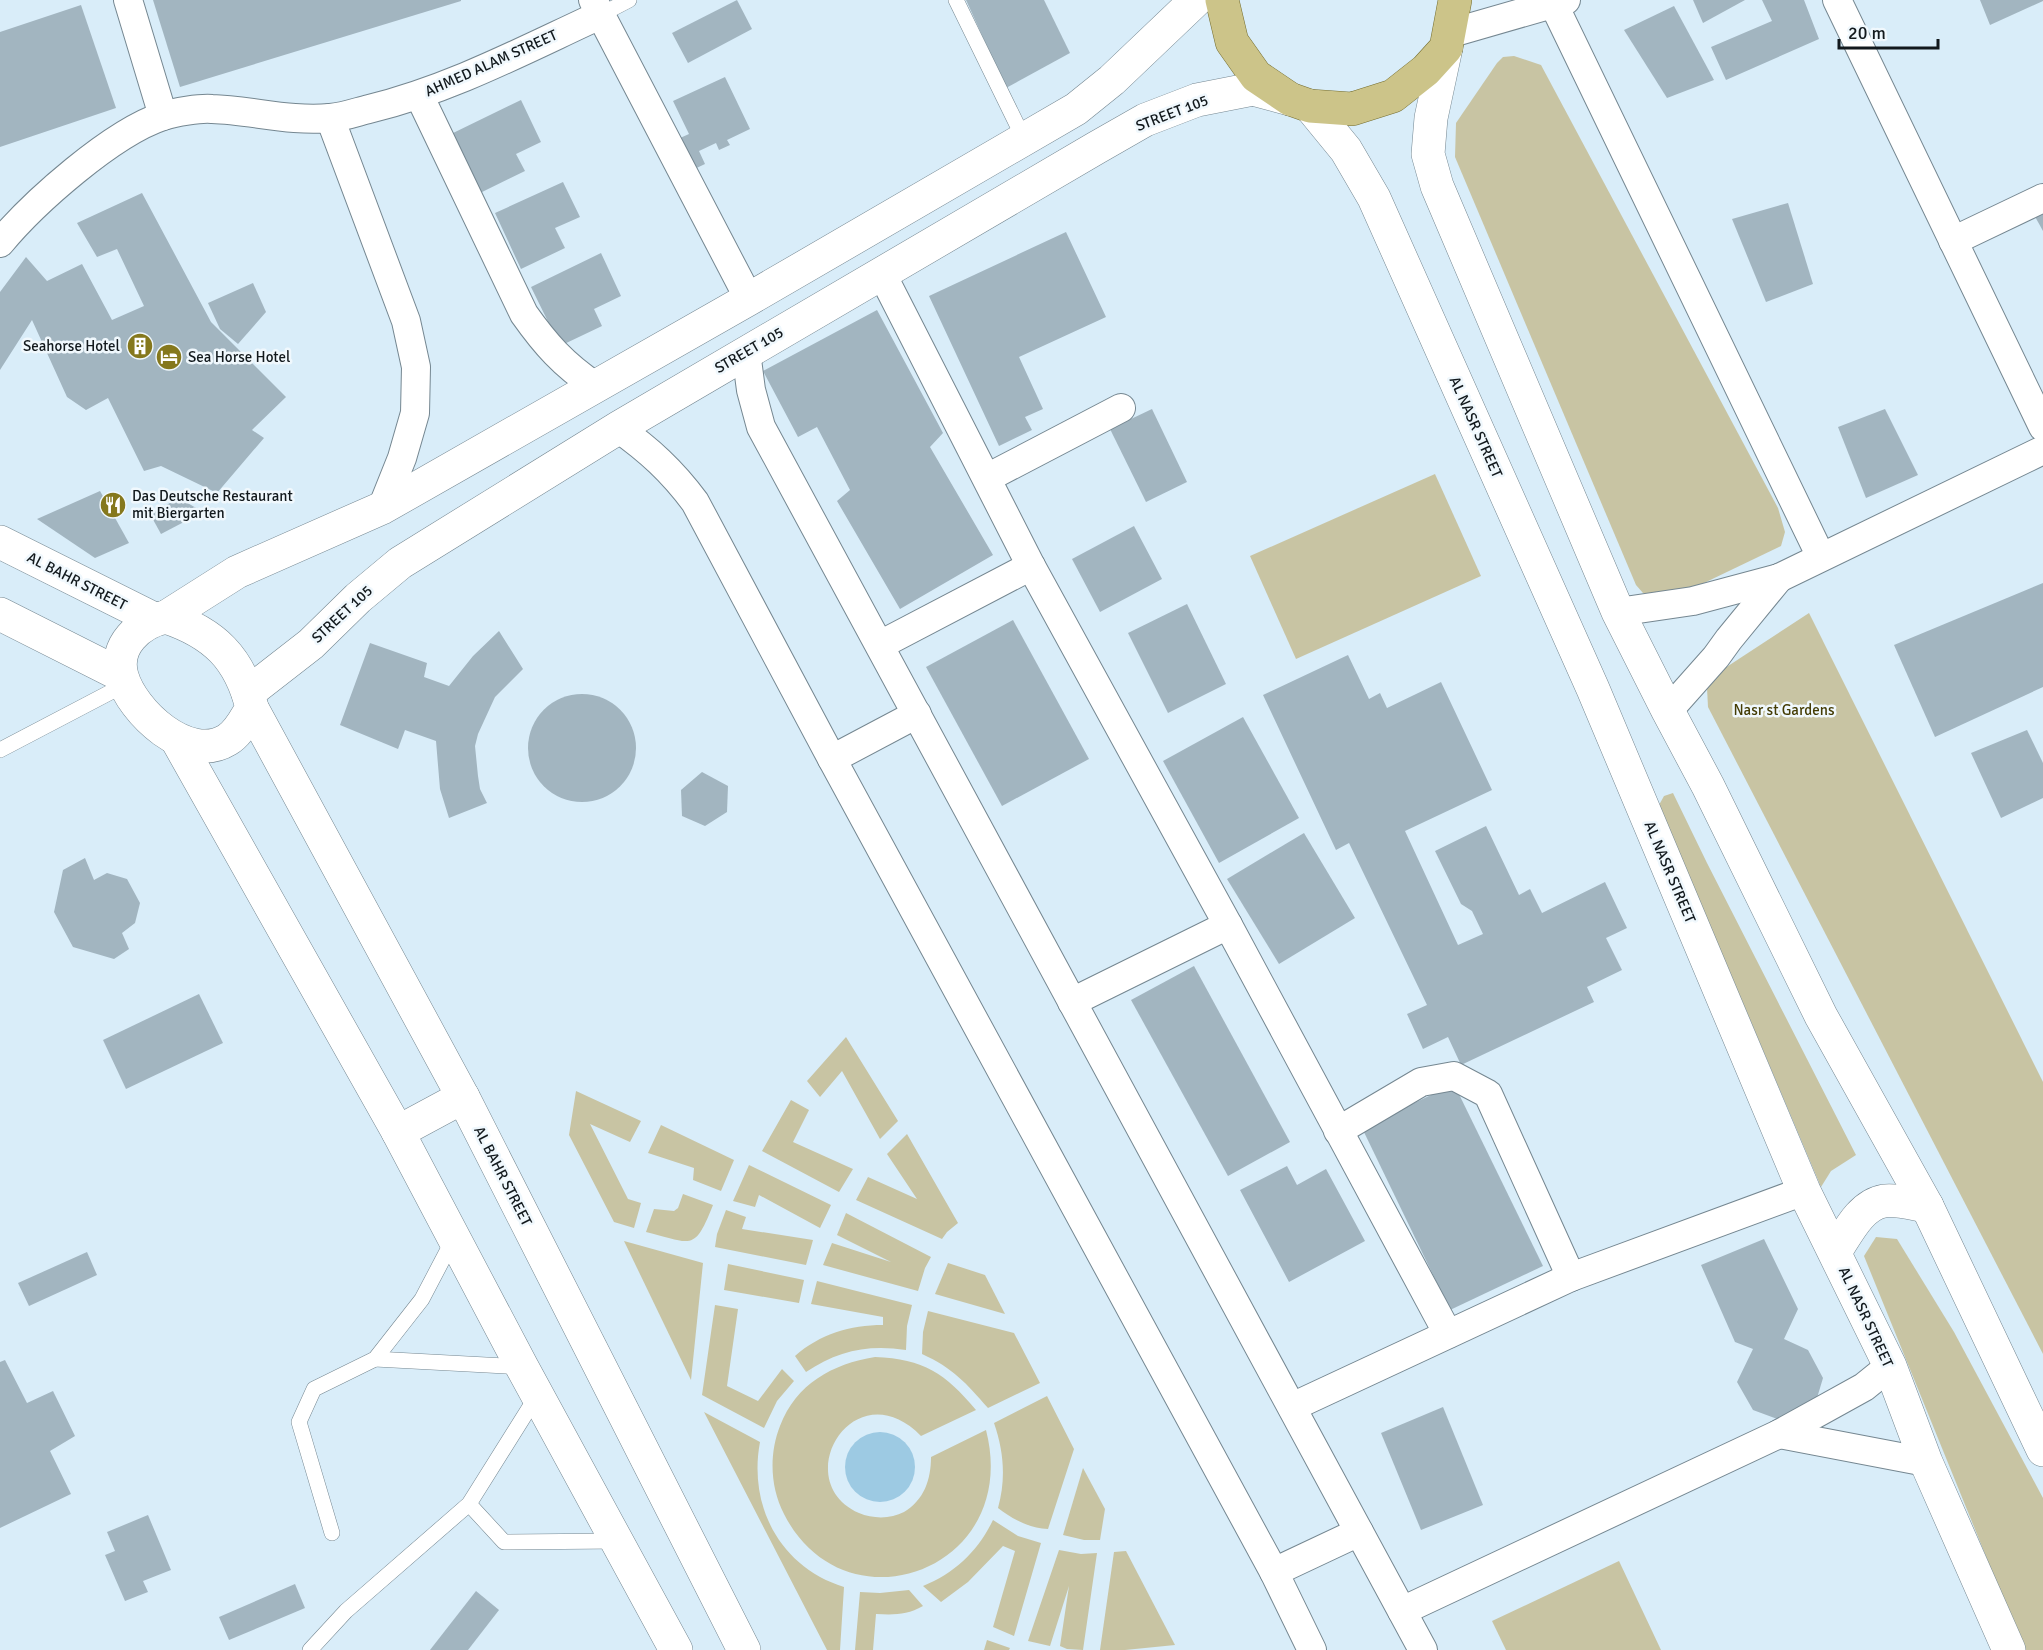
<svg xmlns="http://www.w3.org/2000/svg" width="2043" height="1650" viewBox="0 0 2043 1650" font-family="Signika,sans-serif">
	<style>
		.green { fill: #c8c4a3 }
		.water { fill: #9dcae3 }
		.building { fill: #a2b5c0 }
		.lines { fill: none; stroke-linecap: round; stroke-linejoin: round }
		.service-casing { stroke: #758791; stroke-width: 16 }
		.minor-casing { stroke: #758791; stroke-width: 30 }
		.tertiary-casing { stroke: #758791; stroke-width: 34 }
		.secondary-casing { stroke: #758791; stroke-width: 34 }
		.primary-casing { stroke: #756e30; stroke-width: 34 }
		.service { stroke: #fff; stroke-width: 15 }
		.minor { stroke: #fff; stroke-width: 28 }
		.tertiary { stroke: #fff; stroke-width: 33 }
		.secondary { stroke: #fff; stroke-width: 33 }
		.primary { stroke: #ccc489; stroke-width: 33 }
		.labels { text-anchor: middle; stroke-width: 5; stroke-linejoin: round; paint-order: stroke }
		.street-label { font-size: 15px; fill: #12191d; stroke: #f0f8fd }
		.poi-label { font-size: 15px; fill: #12191d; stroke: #f0f8fd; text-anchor: start }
		.park-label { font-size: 15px; fill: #443c04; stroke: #f0f8fd }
	</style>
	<rect width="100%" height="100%" fill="#d9edf9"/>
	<g class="green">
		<path d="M1514 56 1541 65 1778 508 1785 532 1781 546 1679 595 1659 597 1643 593 1636 585 1455 157 1456 123 1497 63 1503 57Z"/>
		<path d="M1435 474 1481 576 1296 659 1250 556Z"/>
		<path d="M1809 613 2043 1082V1354L1708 707 1707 688 1725 668Z"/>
		<path d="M1673 793 1707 863 1856 1155 1831 1171 1821 1187 1659 805 1664 796Z"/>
		<path d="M846 1037 898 1121 880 1139 842 1071 820 1097 807 1081Z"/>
		<path d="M576 1091 641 1121 630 1142 590 1124 628 1199 641 1203 634 1228 614 1222 569 1135Z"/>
		<path d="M791 1100 809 1110 793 1142 853 1169 839 1192 762 1151Z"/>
		<path d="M661 1125 734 1160 721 1191 693 1180 694 1168 648 1153Z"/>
		<path d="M907 1134 958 1223 947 1232 942 1239 856 1200 868 1177 917 1199 887 1154Z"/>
		<path d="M749 1165 831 1205 820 1228 759 1195 755 1207 733 1201Z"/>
		<path d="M683 1194 713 1205C694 1253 692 1243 646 1232L654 1209 674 1211 678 1208Z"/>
		<path d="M726 1210 746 1217 742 1229 813 1240 806 1265 715 1247 717 1234Z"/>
		<path d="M846 1213 931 1257 925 1268 918 1291 823 1265 832 1243 891 1262 837 1235Z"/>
		<path d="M1876 1237 1897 1239 1954 1332 2043 1498V1650H2024L1864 1256Z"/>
		<path d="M624 1241 703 1263 691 1380Z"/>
		<path d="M948 1263 985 1275 1005 1314 935 1294Z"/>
		<path d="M728 1264 804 1280 799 1303 724 1290Z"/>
		<path d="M817 1281 912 1305 907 1326 906 1350C868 1344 837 1351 806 1372L795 1356C820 1334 850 1325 883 1325V1317L811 1304Z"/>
		<path d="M715 1305 738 1309 727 1386 758 1401 782 1369 794 1381 777 1401 764 1428 702 1395Z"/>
		<path d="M928 1311 1014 1333 1040 1383 988 1408C966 1383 953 1368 922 1354L923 1332Z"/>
		<path d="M875 1357C924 1359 945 1373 976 1410L921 1436C854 1368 787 1481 859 1513 873 1519 891 1519 904 1512 924 1500 931 1480 931 1457L986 1430C1022 1570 845 1634 784 1514 770 1487 769 1454 780 1426 796 1384 832 1364 875 1357Z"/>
		<path d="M1047 1396 1074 1449 1048 1529C1029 1528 1012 1519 998 1508 1006 1479 1004 1452 994 1423Z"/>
		<path d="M704 1412 760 1442C748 1506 780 1567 844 1587L840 1650H827Z"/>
		<path d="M1083 1468 1105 1509 1100 1540H1084L1063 1535Z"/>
		<path d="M993 1520 1018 1536 1041 1543 1014 1636 993 1627 1015 1551 1003 1546 968 1582 941 1602 923 1586C955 1573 978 1551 993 1520Z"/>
		<path d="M1059 1550 1081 1554 1097 1553 1083 1650 1067 1649 1060 1646 1069 1586 1050 1646 1028 1641Z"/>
		<path d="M1126 1551 1175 1645 1125 1650H1100L1114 1552Z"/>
		<path d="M1619 1561 1661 1650H1506L1492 1621Z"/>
		<path d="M909 1590 923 1606C907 1615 894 1615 876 1614L873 1650H855L860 1592 880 1593Z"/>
		<path d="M987 1640 1010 1648 1009 1650H984Z"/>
	</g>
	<circle class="water" cx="880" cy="1467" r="35"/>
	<g class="building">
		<path d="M153 0H461V1L180 87Z"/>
		<path d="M737 0 752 29 688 63 672 33Z"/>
		<path d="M966 0H1044L1070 53 1006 88Z"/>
		<path d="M1693 0H1745L1703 23Z"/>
		<path d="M1762 0H1804L1819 39 1726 80 1711 47 1772 21Z"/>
		<path d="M1980 0H2043V1L1990 25Z"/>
		<path d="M81 5 116 108 0 147V32Z"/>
		<path d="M1674 6 1714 80 1667 98 1624 30Z"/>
		<path d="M725 77 750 129 727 140 730 145 719 150 716 143 699 151 705 164 686 173 671 142 689 134 673 101Z"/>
		<path d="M521 100 541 142 516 154 525 171 478 194 449 135Z"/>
		<path d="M563 182 580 217 555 228 565 248 521 269 495 213Z"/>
		<path d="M142 193 211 322 286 397 252 430 264 438 217 493 161 466 144 471 108 398 86 410 67 397 32 320 0 370V292L26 257 47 281 82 264 112 320 144 306 117 249 97 257 77 223Z"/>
		<path d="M1788 203 1813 284 1766 302 1732 219Z"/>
		<path d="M2043 208V231L2033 213Z"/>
		<path d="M1066 232 1106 317 1019 357 1043 409 1025 417 1032 430 999 446 929 296Z"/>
		<path d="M601 253 621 296 594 309 602 326 560 346 531 287Z"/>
		<path d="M253 283 266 312 238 344 220 329 208 303Z"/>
		<path d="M877 310 943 433 930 447 993 555 900 609 837 501 850 490 817 427 798 437 763 371Z"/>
		<path d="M1152 409 1187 482 1146 502 1110 429Z"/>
		<path d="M1885 409 1918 475 1866 498 1838 427Z"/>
		<path d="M100 491 129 543 95 558 37 519Z"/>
		<path d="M179 498 203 512 161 534 150 514Z"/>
		<path d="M1134 526 1162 579 1100 612 1072 559Z"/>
		<path d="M2043 583V687L1935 737 1894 645Z"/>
		<path d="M1187 604 1226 684 1168 713 1128 633Z"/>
		<path d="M1013 620 1089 759 1002 806 926 667Z"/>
		<path d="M499 631 523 669 495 697 478 734 475 746 478 776 480 789 487 803 449 818 440 789 436 741 405 730 398 749 340 725 370 643 427 663 424 677 449 686 473 656Z"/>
		<path d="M1348 655 1369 699 1380 693 1387 708 1441 682 1492 790 1405 831 1458 945 1483 934 1472 911 1461 904 1435 851 1486 826 1519 895 1530 889 1542 913 1605 882 1627 928 1606 938 1622 970 1587 987 1594 1002 1461 1065 1448 1037 1423 1049 1407 1014 1427 1005 1349 843 1336 850 1263 695Z"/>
		<circle cx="582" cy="748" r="54"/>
		<path d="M1243 717 1299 818 1219 863 1163 761Z"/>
		<path d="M2027 730 2043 763V798L2001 818 1971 753Z"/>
		<path d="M702 772 728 786 727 812 705 826 682 816 681 790Z"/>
		<path d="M1304 833 1355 918 1279 964 1227 879Z"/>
		<path d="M85 858 94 880 107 873 127 879 140 903 135 923 122 933 129 949 114 959 73 947 54 912 63 870Z"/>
		<path d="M1194 966 1290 1142 1228 1176 1131 1000Z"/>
		<path d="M199 994 223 1043 126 1089 103 1040Z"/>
		<path d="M1454 1084 1543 1266 1450 1310 1362 1128Z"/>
		<path d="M1287 1166 1297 1185 1326 1169 1365 1241 1289 1282 1240 1190Z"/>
		<path d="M1764 1239 1798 1309 1784 1339 1808 1350 1823 1378 1814 1408 1788 1423 1753 1410 1737 1382 1753 1349 1735 1342 1701 1265Z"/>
		<path d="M87 1252 97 1275 29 1306 18 1283Z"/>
		<path d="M5 1360 27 1403 53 1391 75 1436 50 1451 71 1494 0 1528V1362Z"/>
		<path d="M1443 1407 1483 1505 1421 1530 1381 1433Z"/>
		<path d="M148 1515 171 1570 143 1581 148 1592 125 1601 105 1555 115 1551 107 1532Z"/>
		<path d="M295 1584 305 1608 229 1640 219 1617Z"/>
		<path d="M476 1591 499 1610 468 1650H430Z"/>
	</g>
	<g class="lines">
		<defs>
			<g id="service">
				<path d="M956 0 1024 139"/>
				<path d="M600 15 629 0"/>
				<path d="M0 750 126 684"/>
				<path d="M375 1359 522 1367"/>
				<path d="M469 1504 504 1542 616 1541"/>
				<path d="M332 1533 299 1422 314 1389 375 1359 422 1299 454 1238"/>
				<path d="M310 1650 346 1611 469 1504 538 1394"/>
			</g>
			<g id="minor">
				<path d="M128 0 163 116"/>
				<path d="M593 0 749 299"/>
				<path d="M1837 0 2043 427"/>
				<path d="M1554 5 1821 557"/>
				<path d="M1448 34 1566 0"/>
				<path d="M419 95 524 314C546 345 563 364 595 386"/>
				<path d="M330 118 406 321 416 367 415 413 402 458 382 508"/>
				<path d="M1953 241 2043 198"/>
				<path d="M0 243C34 202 112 133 163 116 175 112 200 108 212 109 250 110 291 122 330 118 343 117 357 112 369 109 451 89 524 50 600 15"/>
				<path d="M882 274 1031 566 1228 925 1448 1334"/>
				<path d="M746 352 751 390 761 427 1423 1650"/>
				<path d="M618 428C649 450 672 471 695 502L832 759 1274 1572 1312 1650"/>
				<path d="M987 478 1121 408"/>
				<path d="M1618 612 1693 601 1779 578 2043 450"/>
				<path d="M880 645 1031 566"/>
				<path d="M1668 711 1716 657 1729 639 1779 578"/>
				<path d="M832 759 917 714"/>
				<path d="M1072 1002 1228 925"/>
				<path d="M1338 1131 1421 1082 1454 1076 1488 1094 1571 1277"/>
				<path d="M1292 1407 1571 1277 1804 1191"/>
				<path d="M1779 1434 1926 1462"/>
				<path d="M1274 1572 1359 1532"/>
				<path d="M1402 1611 1779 1434 1864 1387 1890 1366"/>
			</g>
			<g id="tertiary">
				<path d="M166 617 237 572 382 508 749 299 1076 109 1112 80 1196 0"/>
				<path d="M248 693 311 644 358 598 400 563 618 428 1096 148 1145 120 1197 100 1253 89 1290 99"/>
			</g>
			<g id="secondary">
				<path d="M1446 48 1431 118 1428 154 1437 186 1618 612 1668 711 1708 786 1821 1016 1927 1206 2043 1450"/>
				<path d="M1310 106 1346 150 1374 198 1593 689 1804 1191 1890 1366 1926 1462 2009 1650"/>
				<path d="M0 542 154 619"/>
				<path d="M0 614 121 675"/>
				<path d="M166 617C214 633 240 658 252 708 245 719 239 733 227 740 188 764 132 712 122 676 113 646 140 622 166 617Z"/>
				<path d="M252 708 463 1097 744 1650"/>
				<path d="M177 740 398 1132 522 1367 676 1650"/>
				<path d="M398 1132 463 1097"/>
				<path d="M1835 1252C1847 1234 1860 1205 1884 1201 1896 1199 1914 1204 1927 1206"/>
			</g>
			<path id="primary" d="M1222 0 1232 42 1256 76 1290 99 1310 106 1352 109 1393 96 1426 70 1446 48 1455 0"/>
		</defs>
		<use href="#service" class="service-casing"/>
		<use href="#minor" class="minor-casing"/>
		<use href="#tertiary" class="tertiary-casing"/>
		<use href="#secondary" class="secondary-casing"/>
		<use href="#primary" class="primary-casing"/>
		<use href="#service" class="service"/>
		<use href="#minor" class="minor"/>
		<use href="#tertiary" class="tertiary"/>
		<use href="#secondary" class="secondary"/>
		<use href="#primary" class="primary"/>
	</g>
	<defs>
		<symbol id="building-disc" viewBox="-11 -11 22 22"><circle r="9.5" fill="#85781d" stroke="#f0f8fd"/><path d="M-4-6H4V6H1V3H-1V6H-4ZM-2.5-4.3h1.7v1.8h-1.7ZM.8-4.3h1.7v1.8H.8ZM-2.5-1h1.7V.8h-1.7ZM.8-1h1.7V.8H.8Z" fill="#fff"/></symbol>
		<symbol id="hotel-disc" viewBox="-11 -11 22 22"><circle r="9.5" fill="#85781d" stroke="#f0f8fd"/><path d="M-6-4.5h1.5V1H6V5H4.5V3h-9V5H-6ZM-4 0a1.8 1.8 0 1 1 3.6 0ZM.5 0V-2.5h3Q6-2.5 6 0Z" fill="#fff"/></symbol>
		<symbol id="restaurant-disc" viewBox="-11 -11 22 22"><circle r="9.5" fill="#85781d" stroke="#f0f8fd"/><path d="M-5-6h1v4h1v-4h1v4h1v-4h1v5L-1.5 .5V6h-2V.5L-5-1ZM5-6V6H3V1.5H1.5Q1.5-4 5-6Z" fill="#fff"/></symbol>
	</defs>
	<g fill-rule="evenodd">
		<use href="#building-disc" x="125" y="331" width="30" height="30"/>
		<use href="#hotel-disc" x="154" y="342" width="30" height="30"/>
		<use href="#restaurant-disc" x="98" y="490" width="30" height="30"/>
	</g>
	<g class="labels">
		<g class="street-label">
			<text transform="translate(491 63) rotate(-24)" y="5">AHMED ALAM STREET</text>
			<text transform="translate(1172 113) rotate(-21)" y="5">STREET 105</text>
			<text transform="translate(749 350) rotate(-30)" y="5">STREET 105</text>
			<text transform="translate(1476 427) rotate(66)" y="5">AL NASR STREET</text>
			<text transform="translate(77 581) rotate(27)" y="5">AL BAHR STREET</text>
			<text transform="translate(342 614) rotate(-43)" y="5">STREET 105</text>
			<text transform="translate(1670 872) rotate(67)" y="5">AL NASR STREET</text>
			<text transform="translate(503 1176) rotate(63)" y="5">AL BAHR STREET</text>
			<text transform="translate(1866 1317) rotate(65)" y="5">AL NASR STREET</text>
		</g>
		<g class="poi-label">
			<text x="120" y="351" text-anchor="end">Seahorse Hotel</text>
			<text x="188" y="362">Sea Horse Hotel</text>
			<text x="132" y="501">Das Deutsche Restaurant<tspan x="132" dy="17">mit Biergarten</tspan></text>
		</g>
		<g class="park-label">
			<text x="1784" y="715">Nasr st Gardens</text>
		</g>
	</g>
	<path d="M1839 39v9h99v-9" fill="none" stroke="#12191d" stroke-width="3"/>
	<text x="1848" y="39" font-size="18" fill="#12191d" stroke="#f0f8fd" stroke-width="4.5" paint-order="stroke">20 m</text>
</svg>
